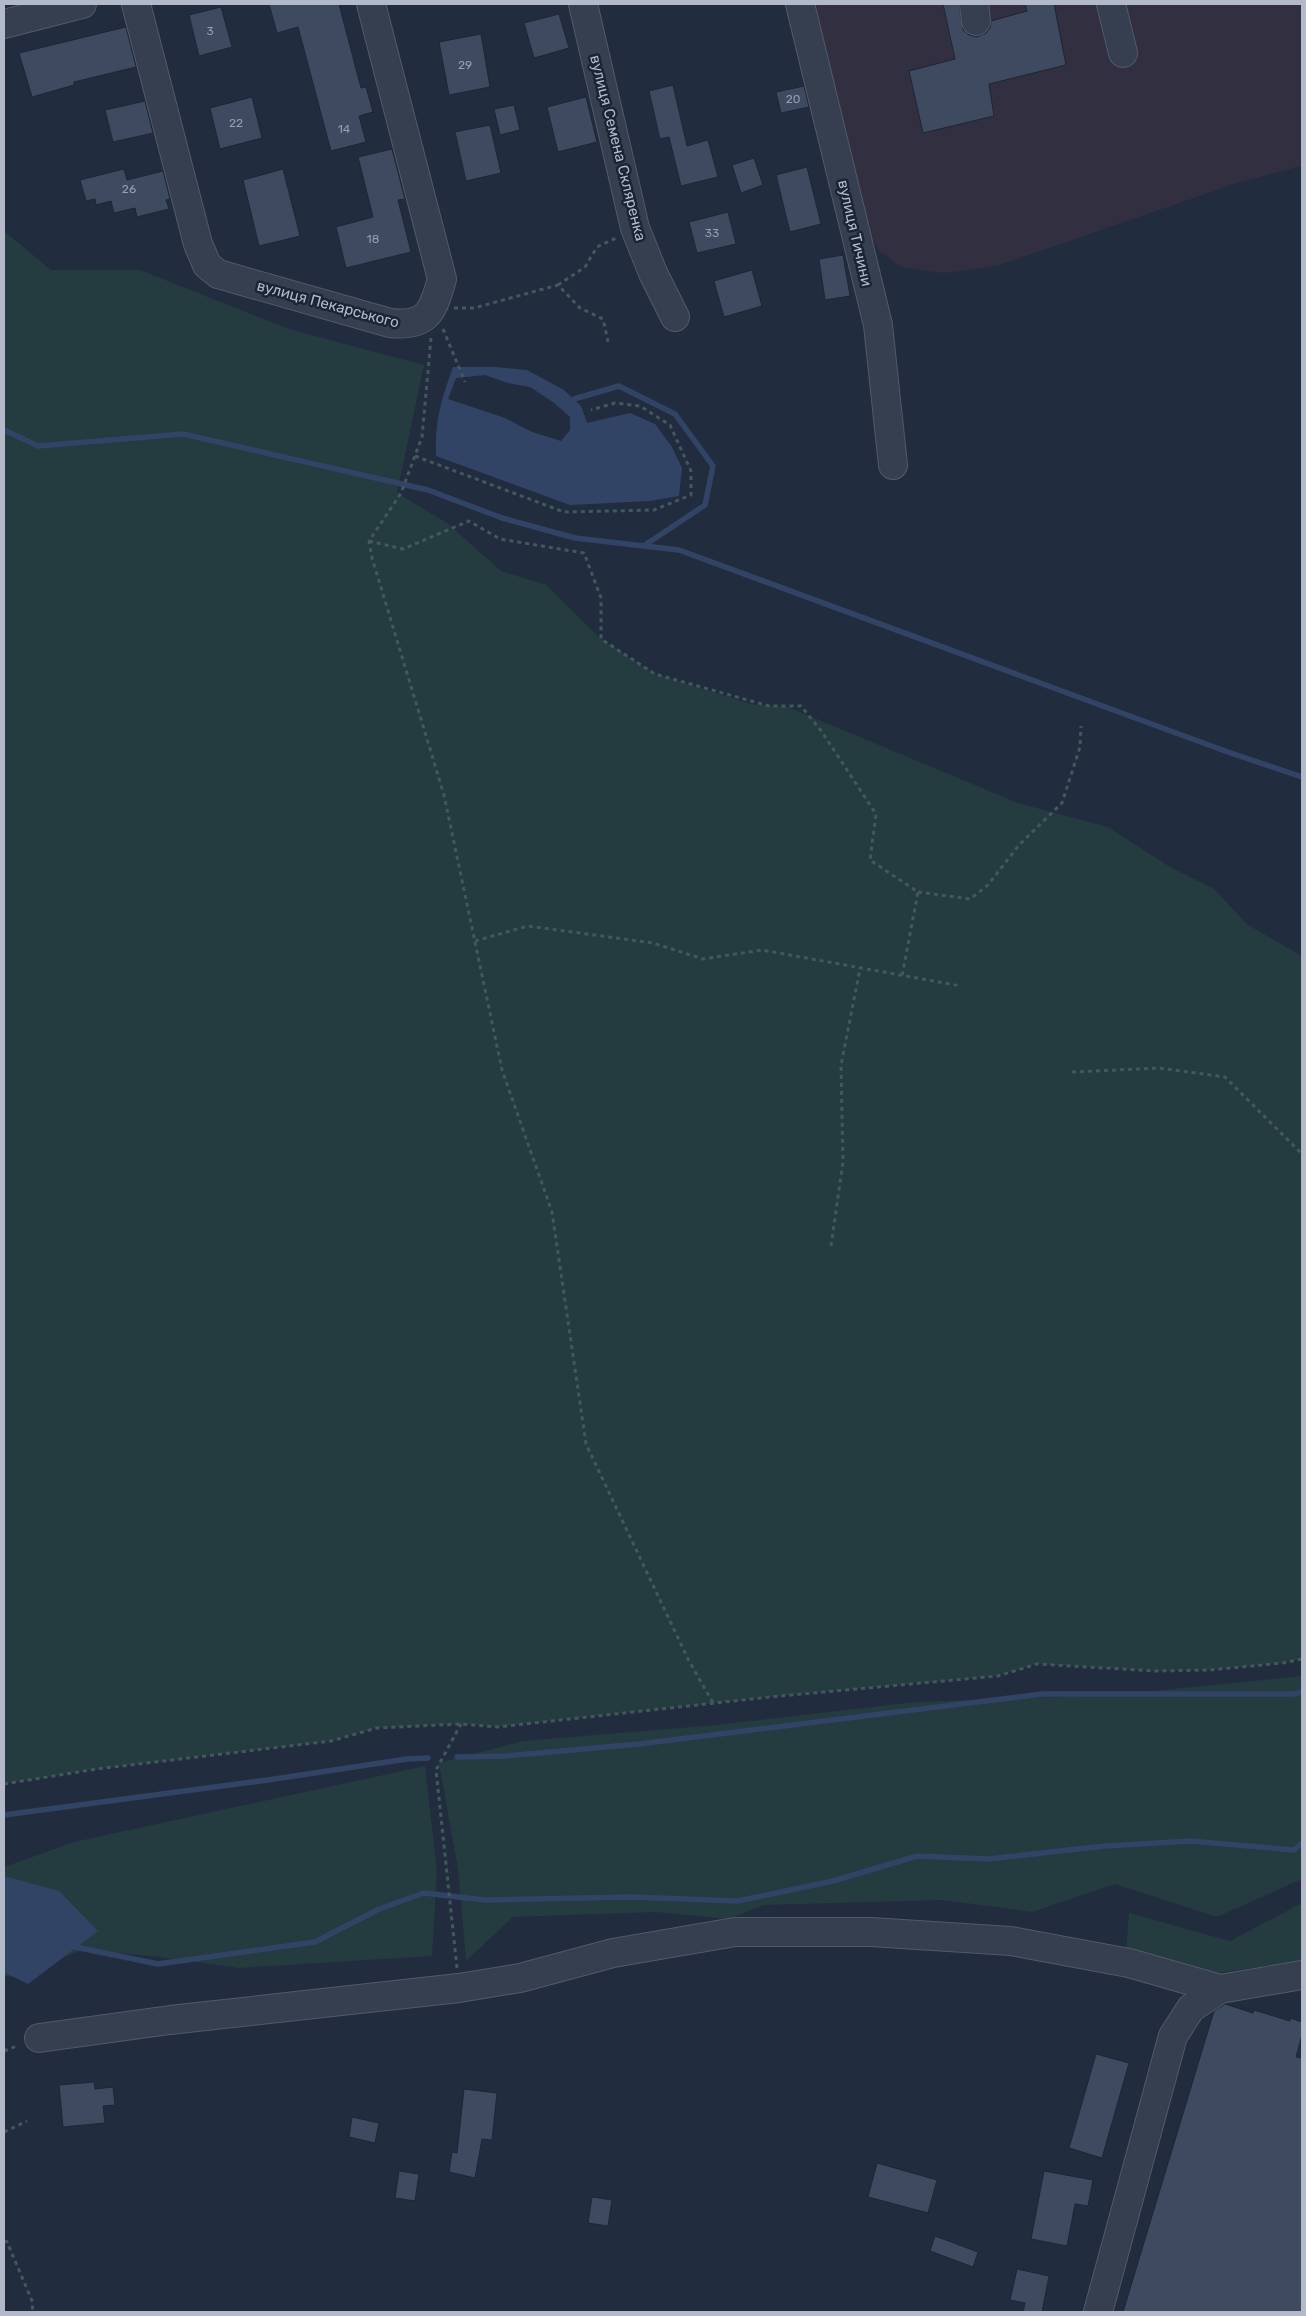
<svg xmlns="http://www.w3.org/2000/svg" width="1306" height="2316" viewBox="0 0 1306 2316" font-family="Rubik,sans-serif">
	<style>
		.medical { fill: #322f40 }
		.green { fill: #243b40 }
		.water { fill: #324466; fill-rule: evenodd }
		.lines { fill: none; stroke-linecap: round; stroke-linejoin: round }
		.stream { stroke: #324466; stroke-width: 5.5 }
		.building { fill: #3d4a5f; stroke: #1d2636 }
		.minor-casing { stroke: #515a6a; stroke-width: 30 }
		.path { stroke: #42585d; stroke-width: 3; stroke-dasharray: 4 4; stroke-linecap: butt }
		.minor { stroke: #363f4f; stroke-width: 28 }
		.labels { text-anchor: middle; stroke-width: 5; stroke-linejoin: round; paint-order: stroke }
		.number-label { font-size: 12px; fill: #959eaf }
		.street-label { font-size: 15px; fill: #b2baca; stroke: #1b2434 }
	</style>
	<rect width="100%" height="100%" fill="#222c3f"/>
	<path class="medical" d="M805 4H1302V166L1237 183 997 266 944 273 901 267 879 251 868 229Z"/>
	<g class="green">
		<path d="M4 231 51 270H140L289 329 424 365 397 493 447 523 501 571 546 585 601 639 655 674 751 704 788 707 1018 803 1108 827 1170 867 1214 889 1248 925 1302 956V1659L1283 1663 1210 1670 1155 1671 1037 1664 998 1676 770 1697 497 1727 461 1724 377 1728 331 1741 97 1769 4 1784Z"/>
		<path d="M1302 1676V1879L1217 1917 1115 1884 1032 1912 943 1900 763 1905 729 1919 656 1912 513 1917 466 1961 458 1869 439 1763 523 1741 716 1725 915 1702 1114 1695Z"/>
		<path d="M425 1766 437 1871 432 1956 239 1968 152 1956 82 1950 15 1977 4 1976V1867L74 1842Z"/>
		<path d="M1302 1903V1961L1210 1974 1126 1951 1129 1913 1230 1941Z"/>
	</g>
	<g class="water">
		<path d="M453 367H495L527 370 564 390 581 406 587 423 630 413 655 424 672 447 682 468 679 496 650 501 570 505 436 456C435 419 441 401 453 367ZM485 375 508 383 530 387 553 402 570 417V430L561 441 532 432 505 418 448 399 456 378Z"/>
		<path d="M4 1876 59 1891 98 1931 28 1984 4 1972Z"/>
	</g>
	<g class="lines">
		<g class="stream">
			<path d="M574 399 619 386 675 414 713 466 705 505 645 545"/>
			<path d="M4 430 38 446 183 434 428 490 502 518 575 538 679 550 1225 751 1302 777"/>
			<path d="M457 1757 506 1756 639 1744 1043 1694H1293L1302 1692"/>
			<path d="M4 1815 268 1780 407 1759 428 1758"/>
			<path d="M70 1946 158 1964 315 1942 379 1909 424 1893 485 1900 631 1897 738 1901 833 1881 917 1856 988 1859 1105 1846 1190 1841 1294 1850 1302 1843"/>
		</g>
	</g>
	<g class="building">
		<path d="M269 4H339L361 88 366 87 373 112 359 116 366 142 331 151 298 27 277 33Z"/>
		<path d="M943 4H959L963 30 969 35 977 37 986 33 990 28 991 21 1027 11 1025 4H1054L1066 65 989 84 994 116 923 133 909 71 955 59Z"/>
		<path d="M221 7 232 47 199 56 189 15Z"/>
		<path d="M559 14 569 48 534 58 524 23Z"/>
		<path d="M126 27 136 67 74 82V85L32 97 19 53Z"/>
		<path d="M481 34 490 87 449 95 439 42Z"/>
		<path d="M673 85 687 146 708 140 718 177 681 186 669 137 660 139 649 91Z"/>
		<path d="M804 86 809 107 781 113 776 92Z"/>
		<path d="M252 97 262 138 220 149 210 108Z"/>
		<path d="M586 97 597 142 558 152 547 107Z"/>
		<path d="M145 101 153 133 113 142 105 110Z"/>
		<path d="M514 105 520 130 500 135 494 109Z"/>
		<path d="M490 125 501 173 466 181 455 132Z"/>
		<path d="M392 149 405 199 398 200 411 252 346 268 336 227 373 217 358 157Z"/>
		<path d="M754 158 763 185 741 193 732 165Z"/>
		<path d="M807 167 821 224 790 232 776 175Z"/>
		<path d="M124 169 127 180 163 171 170 199 166 200 169 209 137 217 135 208 114 213 111 201 96 205 95 199 86 201 80 180Z"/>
		<path d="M283 169 300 236 259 246 243 180Z"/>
		<path d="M728 212 736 244 697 253 689 222Z"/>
		<path d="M843 255 850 296 825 300 819 259Z"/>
		<path d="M752 270 762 306 724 317 714 281Z"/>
		<path d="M1225 2004 1253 2013 1254 2010 1290 2021V2018L1302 2022V2035L1296 2057 1302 2058V2312H1123L1214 2011Z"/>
		<path d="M1096 2054 1129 2063 1102 2158 1069 2148Z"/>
		<path d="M94 2082 95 2089 113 2087 115 2105 103 2106 105 2123 63 2127 59 2085Z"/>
		<path d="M464 2089 497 2093 492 2140 482 2139 475 2178 449 2172 452 2152 457 2153Z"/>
		<path d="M352 2117 379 2123 375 2143 349 2137Z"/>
		<path d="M877 2163 937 2180 928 2213 868 2197Z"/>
		<path d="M399 2171 419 2174 415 2201 395 2198Z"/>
		<path d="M1044 2171 1093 2180 1088 2206 1075 2204 1067 2246 1031 2239Z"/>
		<path d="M592 2197 612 2200 608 2226 588 2223Z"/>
		<path d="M935 2236 978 2252 973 2267 930 2251Z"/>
		<path d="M1017 2269 1049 2276 1042 2312H1023L1025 2303 1010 2300Z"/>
	</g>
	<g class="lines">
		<defs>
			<g id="minor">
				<path d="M136 4 198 244 207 265 218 274 390 323C428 327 433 311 442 279L371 4"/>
				<path d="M583 4 635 228 653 273 675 317"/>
				<path d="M800 4 878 325 893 465"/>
				<path d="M974 4 976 21"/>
				<path d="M1111 4 1123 53"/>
				<path d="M4 24 82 4"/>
				<path d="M39 2038 170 2020 459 1988 520 1978 613 1953 735 1932H871L1011 1941 1129 1963 1220 1989"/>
				<path d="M1098 2312 1173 2036 1191 2008 1220 1989 1302 1975"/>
			</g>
		</defs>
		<use href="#minor" class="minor-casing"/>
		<g class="path">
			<path d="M558 285 585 267 597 247 616 238"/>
			<path d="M454 308H474L558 285 580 308 603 319 609 346"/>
			<path d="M443 329 465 382"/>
			<path d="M431 338 422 437 401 493 369 541 372 558 444 795 502 1070 552 1212 586 1444 688 1659 713 1703"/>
			<path d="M415 456 564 512 654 510 691 495V471L670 425 640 406 615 403 591 410"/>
			<path d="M369 541 403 549 469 521 500 539 584 553 601 598V639L655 674 769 706H801L822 732 876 814 870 860 918 892 902 976"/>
			<path d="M918 892 970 899 988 885 1019 845 1062 803 1080 747 1081 726"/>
			<path d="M475 941 528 926 653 943 703 959 762 950 961 986"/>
			<path d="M1072 1072 1159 1068 1225 1077 1302 1154"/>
			<path d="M831 1246 843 1162 841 1065 860 969"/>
			<path d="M4 1784 97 1769 331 1741 377 1728 461 1724 497 1727 770 1697 998 1676 1037 1664 1155 1671 1210 1670 1283 1663 1302 1659"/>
			<path d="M457 1968 436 1770 461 1724"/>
			<path d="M4 2051 19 2045"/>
			<path d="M4 2132 27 2121"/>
			<path d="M4 2241 7 2242 33 2303 32 2312"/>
		</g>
		<use href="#minor" class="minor"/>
	</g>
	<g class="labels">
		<g class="number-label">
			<text x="210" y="35">3</text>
			<text x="465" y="69">29</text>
			<text x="793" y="103">20</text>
			<text x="236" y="127">22</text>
			<text x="344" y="133">14</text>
			<text x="129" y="193">26</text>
			<text x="712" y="237">33</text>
			<text x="373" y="243">18</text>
		</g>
		<g class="street-label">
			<text transform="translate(618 148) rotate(76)" y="5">вулиця Семена Скляренка</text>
			<text transform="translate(855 233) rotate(77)" y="5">вулиця Тичини</text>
			<text transform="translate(328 304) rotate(15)" y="5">вулиця Пекарського</text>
		</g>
	</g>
	<rect width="1306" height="2316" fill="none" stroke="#b2baca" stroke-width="10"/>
</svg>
